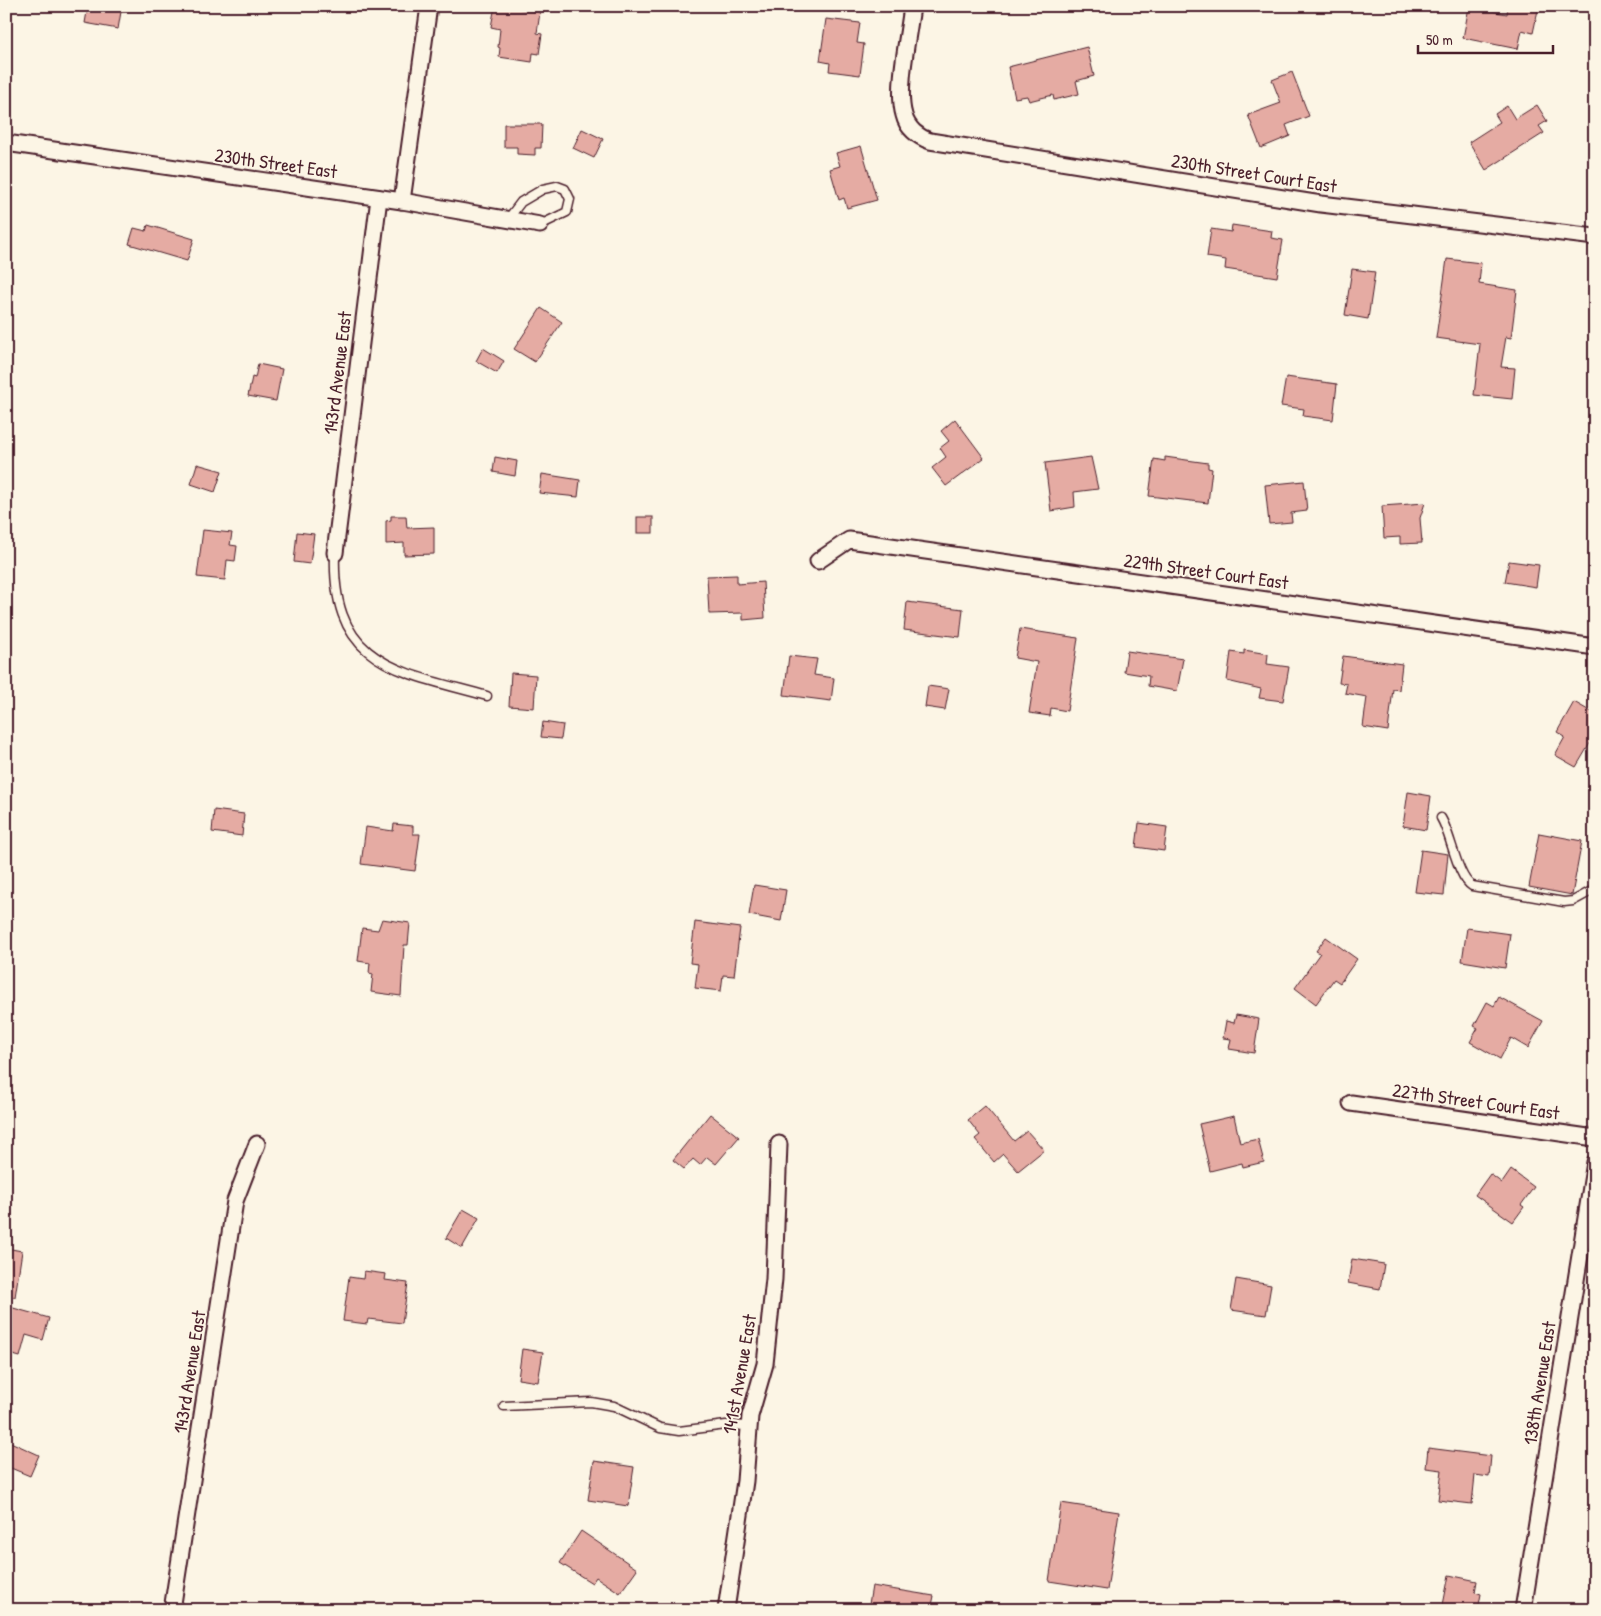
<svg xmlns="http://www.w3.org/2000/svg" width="1601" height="1616" viewBox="0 0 1601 1616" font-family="'Patrick Hand',sans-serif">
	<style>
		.building { fill: #e5aba3; stroke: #4a1f2b }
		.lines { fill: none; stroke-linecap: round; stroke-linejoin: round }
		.lane-casing { stroke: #4a1f2b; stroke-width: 11 }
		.street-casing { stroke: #4a1f2b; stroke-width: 19 }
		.lane { stroke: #fcf5e5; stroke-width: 8 }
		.street { stroke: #fcf5e5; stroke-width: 15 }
		.labels { text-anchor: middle; stroke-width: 4; stroke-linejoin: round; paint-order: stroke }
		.street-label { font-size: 19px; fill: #4a1f2b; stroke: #fcf5e5 }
	</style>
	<rect width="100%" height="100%" fill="#fcf5e5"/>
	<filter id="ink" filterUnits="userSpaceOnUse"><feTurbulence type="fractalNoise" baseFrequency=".02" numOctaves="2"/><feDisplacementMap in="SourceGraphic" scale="10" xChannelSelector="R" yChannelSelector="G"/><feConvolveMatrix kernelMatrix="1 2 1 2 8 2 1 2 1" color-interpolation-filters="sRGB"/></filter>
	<g filter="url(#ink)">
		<g class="building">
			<path d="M88 6H122L118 29 85 23Z"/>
			<path d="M495 6H521L520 9 540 12 537 33 542 34 539 54 533 53 532 62 499 57 500 48 498 47 500 29 491 27Z"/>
			<path d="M1508 6 1538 10 1533 33 1522 30 1518 49 1463 38 1469 7 1507 14Z"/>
			<path d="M826 19 860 23 857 43 864 44 860 75 829 71 830 63 820 61Z"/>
			<path d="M1087 47 1094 76 1076 81 1079 94 1054 100 1053 95 1029 101 1027 96 1015 98 1008 67Z"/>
			<path d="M1292 72 1309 116 1286 125 1290 136 1261 148 1248 115 1281 103 1272 80Z"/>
			<path d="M1537 105 1547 121 1539 126 1544 133 1486 170 1469 142 1500 122 1495 114 1507 106 1515 119Z"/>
			<path d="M504 124H542L541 148H535V155L517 154V147H504Z"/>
			<path d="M582 129 603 139 594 158 573 148Z"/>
			<path d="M861 146 877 200 847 208 844 198 839 200 830 169 840 166 836 153Z"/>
			<path d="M148 225 194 239 187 261 129 244 134 228 146 231Z"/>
			<path d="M1232 225 1272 231 1271 238 1283 240 1277 277 1225 269 1226 260 1207 257 1211 229 1231 232Z"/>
			<path d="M1447 259 1481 263 1479 284 1517 290 1511 338 1506 337 1501 367 1515 368 1512 399 1474 395 1480 344 1436 338Z"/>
			<path d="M1352 269 1375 272 1368 319 1345 315Z"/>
			<path d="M541 308 562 322 535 362 514 349Z"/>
			<path d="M483 348 504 361 497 373 476 361Z"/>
			<path d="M258 364 282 369 276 401 248 396 252 377 255 378Z"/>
			<path d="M1286 377 1337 384 1333 420 1303 416 1304 409 1281 406Z"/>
			<path d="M955 419 984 458 946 486 932 468 946 457 940 448 949 441 941 431Z"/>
			<path d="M495 457 517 461 515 476 493 472Z"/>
			<path d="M1091 457 1098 489 1074 492 1075 507 1051 511 1045 463Z"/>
			<path d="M1165 457 1208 463V468L1212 469 1208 503 1149 496 1154 459 1165 461Z"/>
			<path d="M197 464 222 471 215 492 191 484Z"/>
			<path d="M542 474 580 480 578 497 539 493Z"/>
			<path d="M1304 481 1307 511 1291 513 1292 522 1269 524 1265 485Z"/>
			<path d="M1425 503 1420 518 1422 543 1400 544V537L1384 538 1382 506Z"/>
			<path d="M391 516H406L407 528 434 527V554L404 555V543L386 544V521L391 520Z"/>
			<rect x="637" y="517" width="16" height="16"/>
			<path d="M203 530 232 533 230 545 237 546 235 561 227 560 225 580 197 577Z"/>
			<path d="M297 532 314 534 310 564 294 562Z"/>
			<path d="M1509 561 1539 565 1536 587 1505 582Z"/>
			<path d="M737 575V584L763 582 765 618 743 620V613L709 614 707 576Z"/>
			<path d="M907 602 963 609 960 637 904 630Z"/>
			<path d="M1020 629 1078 638 1067 711 1051 708 1050 716 1029 713 1037 662 1015 658Z"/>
			<path d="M1244 650 1268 654 1267 664 1289 667 1283 701 1259 698 1261 689 1227 681 1231 652 1244 654Z"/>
			<path d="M1127 651 1183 659 1177 691 1148 686 1149 676 1124 672Z"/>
			<path d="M789 656 817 659 814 675 834 678 831 701 784 695Z"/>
			<path d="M1343 656 1402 664 1399 690 1393 689 1388 731 1363 727 1367 697 1345 693 1347 684 1339 683Z"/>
			<path d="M511 673 536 675 534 708 509 706Z"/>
			<path d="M928 686 949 689 945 710 925 707Z"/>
			<path d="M1574 702 1595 714V735L1576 767 1555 755 1565 737 1557 732Z"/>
			<path d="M543 722 563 725 561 739 541 737Z"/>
			<path d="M1408 792 1431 796 1426 830 1403 826Z"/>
			<path d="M214 810 244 814 242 836 212 832Z"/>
			<path d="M1139 823 1167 827 1164 851 1136 847Z"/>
			<path d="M394 824 413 826V834H420L415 871 361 864 366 827 393 831Z"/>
			<path d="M1539 833 1582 841 1572 895 1529 887Z"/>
			<path d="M1421 850 1448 854 1444 895 1415 892Z"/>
			<path d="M754 885 786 890 781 921 749 915Z"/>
			<path d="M382 919 410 923 408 945H404L401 996 371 992 373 974 369 973 370 963 358 961 362 928 378 930Z"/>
			<path d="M695 922 740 928 734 976 723 975 721 991 695 988 698 964 690 963Z"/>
			<path d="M1467 928 1510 934 1505 968 1462 961Z"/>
			<path d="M1326 937 1357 959 1340 983 1334 979 1316 1004 1295 988 1320 953 1316 951Z"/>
			<path d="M1499 997 1543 1021 1528 1048 1511 1038 1500 1059 1470 1042 1478 1028 1474 1026 1487 1002 1494 1006Z"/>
			<path d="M1236 1015 1259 1019 1254 1053 1229 1049 1231 1039 1223 1038 1226 1021 1234 1023Z"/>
			<path d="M985 1106 1014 1141 1027 1131 1044 1150 1018 1171 1003 1154 994 1162 975 1139 980 1135 968 1120Z"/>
			<path d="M710 1114 739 1137 716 1164 707 1157 700 1165 693 1159 684 1169 673 1160Z"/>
			<path d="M1234 1116 1240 1143 1258 1139 1264 1162 1243 1167 1242 1163 1210 1171 1199 1124Z"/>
			<path d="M1511 1170 1534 1187 1521 1205 1524 1207 1513 1222 1475 1195 1490 1174 1502 1183Z"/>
			<path d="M463 1209 479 1218 462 1248 446 1238Z"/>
			<path d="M6 1248 22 1251 15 1297H6Z"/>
			<path d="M1352 1259 1384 1264 1380 1289 1348 1283Z"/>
			<path d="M364 1271 386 1274 385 1280 408 1283 402 1323 368 1319 367 1324 343 1321 349 1277 363 1279Z"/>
			<path d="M1236 1279 1271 1285 1266 1315 1231 1310Z"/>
			<path d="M6 1306 49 1318 43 1340 26 1335 20 1357 6 1353Z"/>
			<path d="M522 1349 543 1352 538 1382 518 1379Z"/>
			<path d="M6 1440 39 1455 30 1476 6 1466Z"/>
			<path d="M1428 1448 1491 1456 1489 1477 1475 1475 1472 1504 1438 1500 1442 1470 1426 1468Z"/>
			<path d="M594 1461 634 1467 628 1506 588 1500Z"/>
			<path d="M1061 1503 1119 1512 1107 1590 1049 1581Z"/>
			<path d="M581 1531 637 1569 620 1593 596 1577 592 1583 560 1563Z"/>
			<path d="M1449 1575 1477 1581 1475 1592 1481 1594 1478 1610H1442Z"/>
			<path d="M872 1586 934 1596 931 1610H868Z"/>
		</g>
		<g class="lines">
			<defs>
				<g id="lane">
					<path d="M508 219 521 202 543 189 557 186 565 189 570 199 567 212 540 225"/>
					<path d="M335 553C331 666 398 671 487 696"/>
					<path d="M1441 818C1451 834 1457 877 1472 886L1564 902 1573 901 1595 889"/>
					<path d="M504 1406 591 1402 614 1406 660 1428 679 1431 726 1425 749 1426"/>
				</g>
				<g id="street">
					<path d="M912 6C909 34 896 89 904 115 907 128 918 137 930 141L1321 204 1595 237"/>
					<path d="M6 143 402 201 540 225"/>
					<path d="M402 201 429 6"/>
					<path d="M335 553 379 198"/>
					<path d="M818 561 849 540 1595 647"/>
					<path d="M1351 1103 1595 1138"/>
					<path d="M172 1610 235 1201 257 1144"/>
					<path d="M726 1610 745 1481 750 1416 765 1364 774 1279 779 1144"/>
					<path d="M1523 1610 1595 1162"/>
				</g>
			</defs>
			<use href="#lane" class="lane-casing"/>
			<use href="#street" class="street-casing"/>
			<use href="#lane" class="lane"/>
			<use href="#street" class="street"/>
		</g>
	</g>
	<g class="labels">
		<g class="street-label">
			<text transform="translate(276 163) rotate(8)" y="7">230th Street East</text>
			<text transform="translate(1254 173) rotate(9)" y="7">230th Street Court East</text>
			<text transform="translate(337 373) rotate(-83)" y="7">143rd Avenue East</text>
			<text transform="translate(1206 571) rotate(8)" y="7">229th Street Court East</text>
			<text transform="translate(1476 1101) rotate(8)" y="7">227th Street Court East</text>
			<text transform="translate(189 1372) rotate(-81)" y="7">143rd Avenue East</text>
			<text transform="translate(739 1374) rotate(-80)" y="7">141st Avenue East</text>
			<text transform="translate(1539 1383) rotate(-81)" y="7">138th Avenue East</text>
		</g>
	</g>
	<rect width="1601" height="1616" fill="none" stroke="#fcf5e5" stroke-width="25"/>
	<rect x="12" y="12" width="1576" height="1591" fill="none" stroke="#4a1f2b" stroke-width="2" filter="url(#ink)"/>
	<path d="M1418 45v8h135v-8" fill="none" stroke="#4a1f2b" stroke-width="2.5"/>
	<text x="1426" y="45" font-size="15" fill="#4a1f2b" stroke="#fcf5e5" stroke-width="4" paint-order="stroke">50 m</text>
</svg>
